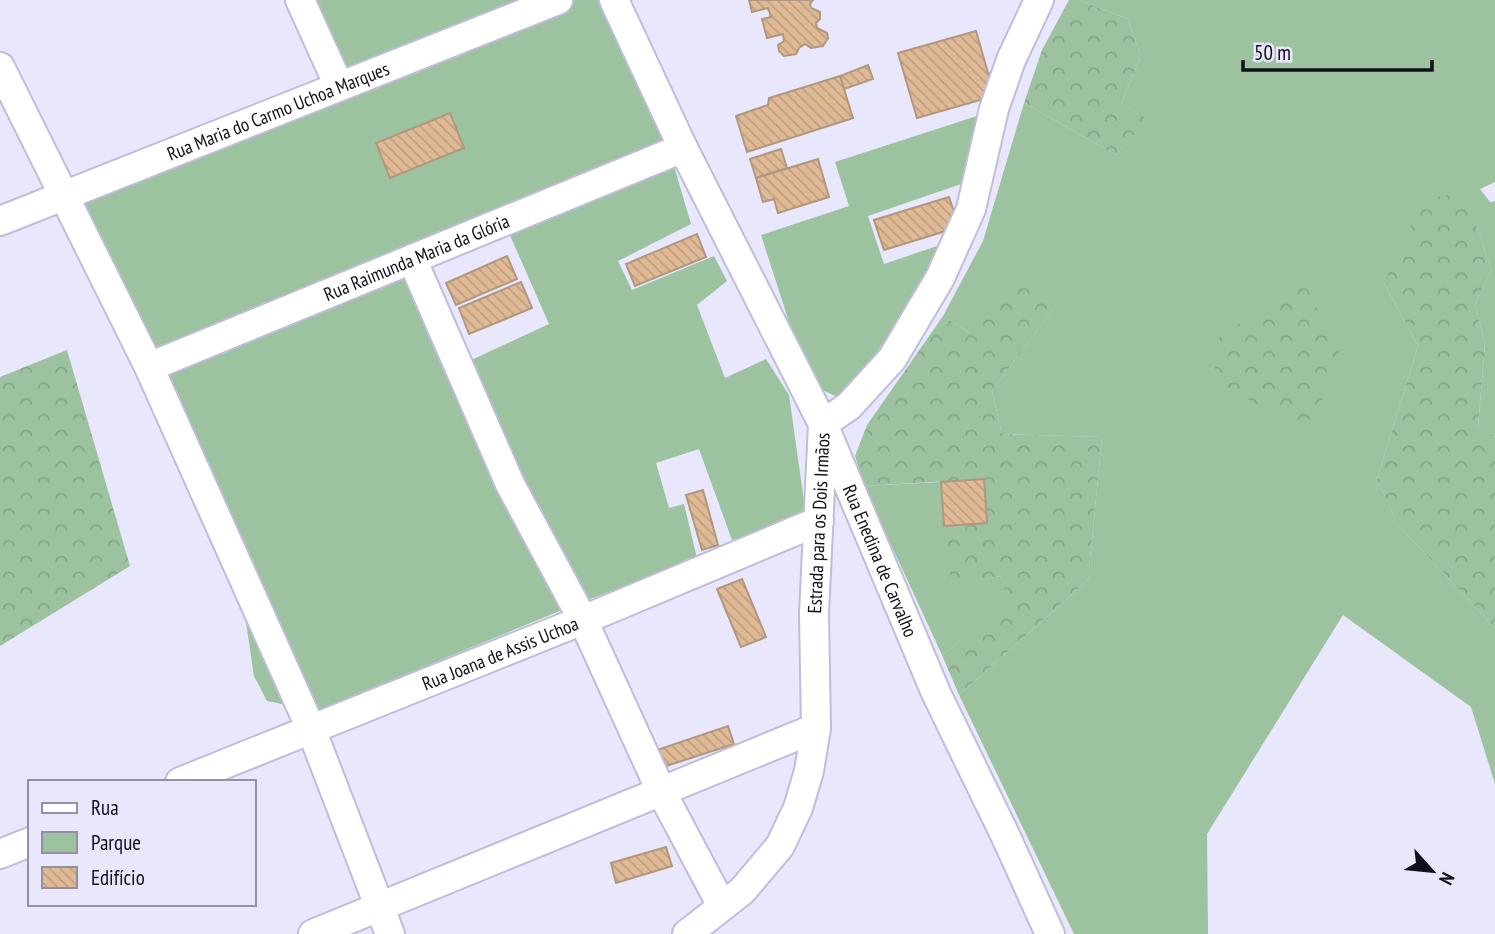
<svg xmlns="http://www.w3.org/2000/svg" width="1495" height="934" viewBox="0 0 1495 934" font-family="'PT Sans Narrow',sans-serif">
	<style>
		.green { fill: #9cc2a0 }
		.forest { fill: url(#forest-crowns) }
		.building { fill: url(#building-back-hatch); stroke: #b0977f; stroke-width: 2 }
		.lines { fill: none; stroke-linecap: round; stroke-linejoin: round }
		.minor-casing { stroke: #c0bcdc; stroke-width: 32 }
		.minor { stroke: #fff; stroke-width: 28 }
		.labels { text-anchor: middle; stroke-width: 6; stroke-linejoin: round; paint-order: stroke }
		.street-label { font-size: 19px; fill: #100f1a; stroke: #e9e7fb }
	</style>
	<defs>
		<pattern id="forest-crowns" width="20" height="18" patternUnits="userSpaceOnUse" patternTransform="scale(1.75)"><rect width="20" height="18" fill="#9cc2a0"/><path d="M2 6a3 3 0 1 1 6 0M12 15a3 3 0 1 1 6 0" fill="none" stroke="#85a689"/></pattern>
		<pattern id="building-back-hatch" width="6" height="6" patternUnits="userSpaceOnUse" patternTransform="scale(1.75)"><rect width="6" height="6" fill="#e0ba95"/><path d="M-1 5l2 2M0 0l6 6M5-1l2 2" fill="none" stroke="#bf9f80"/></pattern>
	</defs>
	<rect width="100%" height="100%" fill="#e9e7fb"/>
	<g class="green">
		<path d="M300 0H614L683 148 300 299 162 362 422 264 465 363 549 324 505 224 671 156 691 224 618 261 632 290 714 256 727 281 697 305 725 378 766 359 789 395 806 515 732 540 699 449 656 463 669 508 684 504 697 558 562 610 295 720 282 704 267 701 254 676 243 602 232 565 209 500 181 445 151 367H149L64 194 339 86Z"/>
		<path d="M1079 0H1495V182L1480 189 1490 202 1495 201V437L1478 428 1485 343 1475 305 1491 270 1476 225 1384 283 1418 346 1377 479 1398 525 1495 628V784L1471 707 1343 615 1207 834 1208 934H1074L959 695 1088 580 1102 437 1002 434 992 391 1058 302 970 333 943 316 983 241 1024 103 1116 155 1146 119 1121 103 1141 56 1128 19Z"/>
		<path d="M980 115 964 183 868 216 884 264 949 242 847 398 842 399 809 384 761 235 849 206 835 162Z"/>
		<path d="M941 482 951 585 1001 576 1009 603 942 655 864 486Z"/>
	</g>
	<g class="forest">
		<path d="M1069 0H1079L1128 19 1141 56 1121 103 1147 119 1116 155 1024 103 1042 50Z"/>
		<path d="M1457 193 1476 225 1491 270 1475 305 1485 343 1478 427 1495 437V628L1398 525 1377 479 1418 346 1384 283 1422 200Z"/>
		<path d="M1010 281 1059 301 992 391 1002 434 1102 437 1088 580 959 695 942 655 1008 603 1001 576 951 586 944 526 987 523 984 479 864 486 855 456 867 425 943 316 970 333Z"/>
		<path d="M1305 284 1346 365 1302 430 1213 379 1220 335Z"/>
		<path d="M67 350 130 566 0 646V377Z"/>
	</g>
	<g class="building">
		<path d="M749 0H813L810 4 811 8 820 12V19L816 23 817 28 827 33 828 38 823 46 811 48 805 44 799 48 796 54 784 56 779 51 778 45 784 41 783 34 767 38 762 19 771 17 768 8 752 12Z"/>
		<path d="M976 31 988 73 1000 79 991 97 917 118 898 53Z"/>
		<path d="M868 65 873 79 844 89 840 76Z"/>
		<path d="M840 76 853 118 747 152 736 116 768 105 769 98Z"/>
		<path d="M450 113 464 148 390 178 376 143Z"/>
		<path d="M781 149 787 168 756 178 750 159Z"/>
		<path d="M818 159 829 197 778 213 774 199 763 202 756 178Z"/>
		<path d="M949 197 959 227 884 250 874 220Z"/>
		<path d="M697 234 706 257 635 286 626 264Z"/>
		<path d="M507 256 517 279 456 305 446 283Z"/>
		<path d="M521 282 532 308 469 334 459 308Z"/>
		<path d="M984 479 987 523 944 526 941 482Z"/>
		<path d="M703 490 718 545 702 550 686 495Z"/>
		<path d="M742 579 766 637 741 647 717 589Z"/>
		<path d="M728 726 734 744 663 767 657 750Z"/>
		<path d="M666 847 672 866 616 883 611 863Z"/>
	</g>
	<g class="lines">
		<defs>
			<g id="minor">
				<path d="M300 0 339 86"/>
				<path id="s1" d="M614 0 683 148 823 424 936 693 1006 837 1050 934"/>
				<path d="M0 67 149 367 311 729 390 934"/>
				<path id="s2" d="M0 221 558 0"/>
				<path d="M412 259 510 484 583 620 661 791 722 906"/>
				<path id="s3" d="M149 367 683 148"/>
				<path id="s4" d="M180 782 583 620 819 521"/>
				<path d="M0 854 30 842"/>
				<path d="M313 934 816 728"/>
				<path id="s5" d="M687 934 742 891 780 846 798 808 809 771 816 728 814 614 823 424 849 406 892 359 940 278 971 209 994 109 1011 60 1039 0"/>
			</g>
		</defs>
		<use href="#minor" class="minor-casing"/>
		<use href="#minor" class="minor"/>
	</g>
	<g class="labels">
		<g class="street-label">
			<text dy="7" stroke="none"><textPath href="#s2" startOffset="299">Rua Maria do Carmo Uchoa Marques</textPath></text>
			<text dy="7" stroke="none"><textPath href="#s3" startOffset="289">Rua Raimunda Maria da Glória</textPath></text>
			<text dy="7" stroke="none"><textPath href="#s5" startOffset="458">Estrada para os Dois Irmãos</textPath></text>
			<text dy="7" stroke="none"><textPath href="#s1" startOffset="621">Rua Enedina de Carvalho</textPath></text>
			<text dy="7" stroke="none"><textPath href="#s4" startOffset="345">Rua Joana de Assis Uchoa</textPath></text>
		</g>
	</g>
	<rect x="28" y="780" width="228" height="126" fill="#e9e7fb" stroke="#9291a1" stroke-width="2"/>
	<rect x="42" y="803" width="35" height="10" fill="#ffffff" stroke="#9291a1" stroke-width="2"/>
	<text x="91" y="815" font-size="21" fill="#100f1a">Rua</text>
	<rect x="42" y="832" width="35" height="21" fill="#9cc2a0" stroke="#9291a1" stroke-width="2"/>
	<text x="91" y="850" font-size="21" fill="#100f1a">Parque</text>
	<rect x="42" y="867" width="35" height="21" fill="url(#building-back-hatch)" stroke="#9291a1" stroke-width="2"/>
	<text x="91" y="885" font-size="21" fill="#100f1a">Edifício</text>
	<g transform="translate(1432 871) rotate(117)" stroke="#e9e7fb" stroke-width="5" paint-order="stroke">
	<path d="M0-5L12 26L0 18L-12 26Z" fill="#100f1a"/>
	<text y="-10" font-size="19" font-weight="bold" text-anchor="middle" fill="#100f1a">N</text>
	</g>
	<path d="M1243 60v10h189v-10" fill="none" stroke="#100f1a" stroke-width="3.5"/>
	<text x="1254" y="60" font-size="21" fill="#100f1a" stroke="#e9e7fb" stroke-width="5" paint-order="stroke">50 m</text>
</svg>
